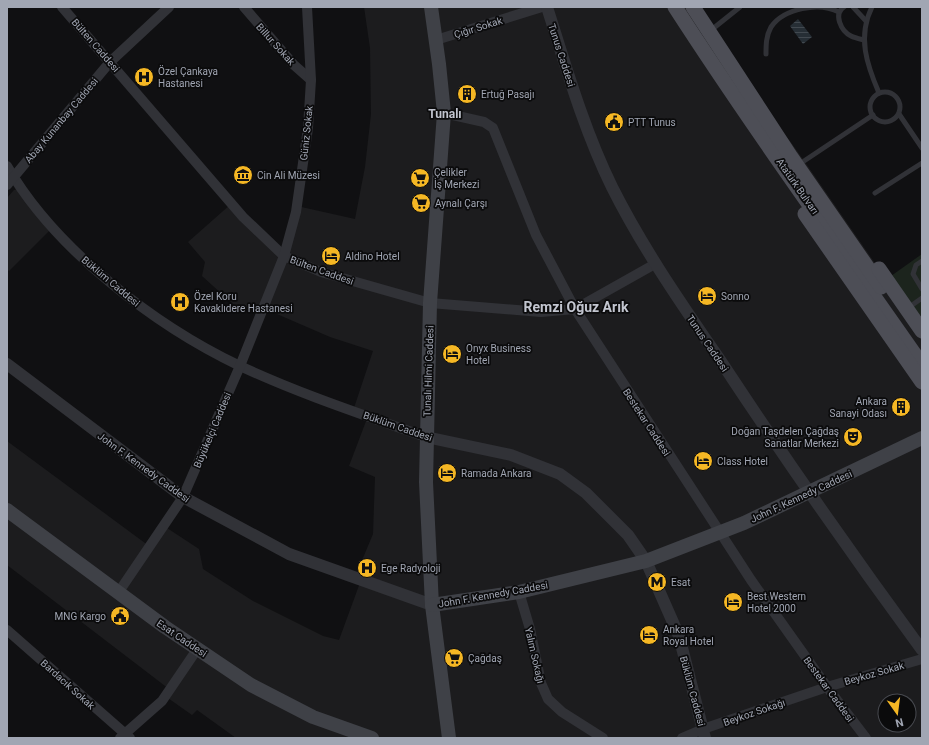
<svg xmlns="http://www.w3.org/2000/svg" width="929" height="745" viewBox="0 0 929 745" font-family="Roboto,sans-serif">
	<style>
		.built { fill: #1c1c1e; fill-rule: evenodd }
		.green { fill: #1c241d }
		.water { fill: url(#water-rules) }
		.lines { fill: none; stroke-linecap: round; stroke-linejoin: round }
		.service { stroke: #313237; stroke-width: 5 }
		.minor { stroke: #313237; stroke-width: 10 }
		.tertiary { stroke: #313237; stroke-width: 12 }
		.secondary { stroke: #3f4147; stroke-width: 14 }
		.primary { stroke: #4d4e56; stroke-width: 15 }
		.labels { text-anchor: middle; stroke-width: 3.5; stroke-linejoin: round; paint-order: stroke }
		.street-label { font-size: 10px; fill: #a1a6b3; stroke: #0b0b0c }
		.poi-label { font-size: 10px; fill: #a1a6b3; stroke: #0b0b0c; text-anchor: start }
		.quarter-label { font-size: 12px; font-weight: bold; fill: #c2c5cf; stroke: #0b0b0c }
		.district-label { font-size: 14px; font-weight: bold; fill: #c2c5cf; stroke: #0b0b0c }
	</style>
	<defs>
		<pattern id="water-rules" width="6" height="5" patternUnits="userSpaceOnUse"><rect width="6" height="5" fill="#262e35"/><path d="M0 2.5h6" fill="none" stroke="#424950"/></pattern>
	</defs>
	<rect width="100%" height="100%" fill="#101012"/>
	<g class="built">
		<path d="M364 7H693L765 116 790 141 807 165 922 331V738H236L197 710 192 715 165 696 169 689 7 565V441L149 546 164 526 199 549 203 569 253 601 323 636 339 640 361 580 355 577 373 534 375 477 349 466 368 416 353 411 373 351 330 337 263 308 260 314 233 304 202 276 205 262 188 242 231 204 284 256 297 206 355 219 365 167 371 114 370 48ZM885 701H909V725H885Z"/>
		<path d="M18 189 51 229 9 271 7 269V198L14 190Z"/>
	</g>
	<path class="green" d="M922 254V314L920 316 891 276Z"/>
	<path class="water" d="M798 19 812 37 803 44 790 26Z"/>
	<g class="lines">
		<g class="service">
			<path d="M844 7C833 14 841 31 851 36 855 38 860 39 864 40"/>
			<path d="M853 7 866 21"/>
			<path d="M872 7C857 37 867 65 879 93"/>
			<path d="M710 31 740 7"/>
			<path d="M766 54C766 45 766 36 771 27 784 8 819 2 839 12"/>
			<circle cx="885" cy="107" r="15"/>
			<path d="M899 114 922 148"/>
			<path d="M804 161 873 115"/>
			<path d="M875 193 922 163"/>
			<path d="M922 261 916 265 913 274 922 289"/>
			<path d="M908 308 922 298"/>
		</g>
		<g class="minor">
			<path d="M62 7 243 217 284 256 321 272 430 303 541 312 575 309 655 264"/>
			<path d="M244 7 294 65 311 80"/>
			<path d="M436 40 542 7"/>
			<path d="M444 113 484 122 493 128 536 235 575 309 751 580 827 687 866 738"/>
			<path d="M7 166C55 249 154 325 240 366 300 394 364 415 426 437"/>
			<path d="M7 185 110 62 169 7"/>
			<path d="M519 592 530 629 541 683 548 699 562 712 603 738"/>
			<path d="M118 593 183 497 240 366 284 256 296 212 308 128 311 80 307 7"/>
			<path d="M7 630 130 738"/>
			<path d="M120 738 162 701 198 648"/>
			<path d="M682 738 703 729 827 687 922 659"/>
		</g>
		<g class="tertiary">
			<path d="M547 7C566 67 584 130 612 187 643 249 683 306 722 363 786 460 853 556 922 650"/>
			<path d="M7 364 183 497 289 554 432 605"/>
			<path d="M426 437 511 455 560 474 586 493 628 535 646 561 679 636 705 738"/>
		</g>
		<g class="secondary">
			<path d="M431 7 439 64 444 113 430 303 426 482 432 605 449 738"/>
			<path d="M7 510 165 627 251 685 313 717 372 738"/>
			<path d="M432 605 519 592 646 561 744 523 922 438"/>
		</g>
		<g class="primary">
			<path d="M675 7C754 129 839 246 922 365"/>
			<path d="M693 7 791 157 881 287"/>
			<path d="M805 214 922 382"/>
			<path d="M879 269 922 331"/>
		</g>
	</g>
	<defs>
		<symbol id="hospital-disc" viewBox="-11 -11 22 22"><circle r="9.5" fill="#f5b724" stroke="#0b0b0c"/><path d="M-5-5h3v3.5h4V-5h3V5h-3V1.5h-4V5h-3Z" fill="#111"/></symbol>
		<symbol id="building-disc" viewBox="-11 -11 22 22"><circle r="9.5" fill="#f5b724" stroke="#0b0b0c"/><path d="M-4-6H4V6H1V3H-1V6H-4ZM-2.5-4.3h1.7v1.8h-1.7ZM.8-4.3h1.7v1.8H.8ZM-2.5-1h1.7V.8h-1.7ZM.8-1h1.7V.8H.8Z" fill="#111"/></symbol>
		<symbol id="civic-disc" viewBox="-11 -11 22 22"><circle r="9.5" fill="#f5b724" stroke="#0b0b0c"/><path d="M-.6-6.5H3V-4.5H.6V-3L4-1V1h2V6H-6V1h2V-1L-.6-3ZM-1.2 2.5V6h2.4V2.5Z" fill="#111"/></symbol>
		<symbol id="museum-disc" viewBox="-11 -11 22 22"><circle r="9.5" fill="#f5b724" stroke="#0b0b0c"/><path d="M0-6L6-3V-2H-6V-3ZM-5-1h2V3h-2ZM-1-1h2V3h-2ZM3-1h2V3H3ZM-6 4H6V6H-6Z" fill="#111"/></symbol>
		<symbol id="supermarket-disc" viewBox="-11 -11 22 22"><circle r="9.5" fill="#f5b724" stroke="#0b0b0c"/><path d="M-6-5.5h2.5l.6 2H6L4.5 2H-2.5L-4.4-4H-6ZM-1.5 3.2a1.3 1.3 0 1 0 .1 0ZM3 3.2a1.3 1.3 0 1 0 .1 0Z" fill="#111"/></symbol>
		<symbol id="hotel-disc" viewBox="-11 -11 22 22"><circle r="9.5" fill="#f5b724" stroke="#0b0b0c"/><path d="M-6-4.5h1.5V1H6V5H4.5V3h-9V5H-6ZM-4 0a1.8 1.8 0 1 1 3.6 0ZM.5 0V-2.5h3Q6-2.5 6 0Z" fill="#111"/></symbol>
		<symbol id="theatre-disc" viewBox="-11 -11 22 22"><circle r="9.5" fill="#f5b724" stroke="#0b0b0c"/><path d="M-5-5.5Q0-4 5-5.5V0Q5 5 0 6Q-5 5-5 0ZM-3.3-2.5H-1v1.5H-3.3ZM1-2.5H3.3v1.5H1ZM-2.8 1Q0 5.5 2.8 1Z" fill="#111"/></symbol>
		<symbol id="metro-disc" viewBox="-11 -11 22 22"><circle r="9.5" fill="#f5b724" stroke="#0b0b0c"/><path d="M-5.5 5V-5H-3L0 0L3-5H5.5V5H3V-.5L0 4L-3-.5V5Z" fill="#111"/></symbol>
	</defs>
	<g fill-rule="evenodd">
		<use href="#hospital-disc" x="133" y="66" width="22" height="22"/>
		<use href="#building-disc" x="456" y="83" width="22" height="22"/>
		<use href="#civic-disc" x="603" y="111" width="22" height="22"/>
		<use href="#museum-disc" x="232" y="164" width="22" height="22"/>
		<use href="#supermarket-disc" x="409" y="167" width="22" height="22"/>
		<use href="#supermarket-disc" x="410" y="192" width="22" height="22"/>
		<use href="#hotel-disc" x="320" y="245" width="22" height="22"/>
		<use href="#hotel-disc" x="696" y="285" width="22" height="22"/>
		<use href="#hospital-disc" x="169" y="291" width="22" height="22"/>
		<use href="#hotel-disc" x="441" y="343" width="22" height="22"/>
		<use href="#building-disc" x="890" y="396" width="22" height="22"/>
		<use href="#theatre-disc" x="842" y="426" width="22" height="22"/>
		<use href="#hotel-disc" x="692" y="450" width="22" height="22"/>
		<use href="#hotel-disc" x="436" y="462" width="22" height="22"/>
		<use href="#hospital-disc" x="356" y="557" width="22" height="22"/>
		<use href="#metro-disc" x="646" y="571" width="22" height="22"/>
		<use href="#hotel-disc" x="722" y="591" width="22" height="22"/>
		<use href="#civic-disc" x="109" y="605" width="22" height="22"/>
		<use href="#hotel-disc" x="638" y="624" width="22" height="22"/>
		<use href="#supermarket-disc" x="443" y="647" width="22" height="22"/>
	</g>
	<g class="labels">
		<g class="street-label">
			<text transform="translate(478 27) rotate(-17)" y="4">Çığır Sokak</text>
			<text transform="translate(276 44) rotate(48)" y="4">Billur Sokak</text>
			<text transform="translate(96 45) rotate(49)" y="4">Bülten Caddesi</text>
			<text transform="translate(562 55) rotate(72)" y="4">Tunus Caddesi</text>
			<text transform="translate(61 120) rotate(-50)" y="4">Abay Kunanbay Caddesi</text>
			<text transform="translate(306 133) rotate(-84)" y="4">Güniz Sokak</text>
			<text transform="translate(798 186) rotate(55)" y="4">Atatürk Bulvarı</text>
			<text transform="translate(322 270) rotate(20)" y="4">Bülten Caddesi</text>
			<text transform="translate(111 281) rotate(40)" y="4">Büklüm Caddesi</text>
			<text transform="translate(708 343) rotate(56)" y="4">Tunus Caddesi</text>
			<text transform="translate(428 371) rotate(-88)" y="4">Tunalı Hilmi Caddesi</text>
			<text transform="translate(647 422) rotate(57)" y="4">Bestekar Caddesi</text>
			<text transform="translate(398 426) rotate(19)" y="4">Büklüm Caddesi</text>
			<text transform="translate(212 430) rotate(-67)" y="4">Büyükelçi Caddesi</text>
			<text transform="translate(144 467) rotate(36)" y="4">John F. Kennedy Caddesi</text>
			<text transform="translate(801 496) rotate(-25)" y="4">John F. Kennedy Caddesi</text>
			<text transform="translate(493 594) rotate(-10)" y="4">John F. Kennedy Caddesi</text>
			<text transform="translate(182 638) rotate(34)" y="4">Esat Caddesi</text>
			<text transform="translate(535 655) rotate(77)" y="4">Yalım Sokağı</text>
			<text transform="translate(874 673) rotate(-16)" y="4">Beykoz Sokak</text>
			<text transform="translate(68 684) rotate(42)" y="4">Bardacık Sokak</text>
			<text transform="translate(829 689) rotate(54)" y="4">Bestekar Caddesi</text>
			<text transform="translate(693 691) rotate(75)" y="4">Büklüm Caddesi</text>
			<text transform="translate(754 712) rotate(-19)" y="4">Beykoz Sokağı</text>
		</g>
		<g class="poi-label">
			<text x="158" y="75">Özel Çankaya<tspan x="158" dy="12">Hastanesi</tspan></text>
			<text x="481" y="98">Ertuğ Pasajı</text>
			<text x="628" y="126">PTT Tunus</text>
			<text x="434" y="176">Çelikler<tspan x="434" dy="12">İş Merkezi</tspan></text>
			<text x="257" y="179">Cin Ali Müzesi</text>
			<text x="435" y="207">Aynalı Çarşı</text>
			<text x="345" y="260">Aldino Hotel</text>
			<text x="194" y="300">Özel Koru<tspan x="194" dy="12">Kavaklıdere Hastanesi</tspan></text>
			<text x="721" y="300">Sonno</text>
			<text x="466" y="352">Onyx Business<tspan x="466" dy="12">Hotel</tspan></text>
			<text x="887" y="405" text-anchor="end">Ankara<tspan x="887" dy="12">Sanayi Odası</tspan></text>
			<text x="839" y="435" text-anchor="end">Doğan Taşdelen Çağdaş<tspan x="839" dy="12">Sanatlar Merkezi</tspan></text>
			<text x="717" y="465">Class Hotel</text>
			<text x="461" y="477">Ramada Ankara</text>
			<text x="381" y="572">Ege Radyoloji</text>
			<text x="671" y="586">Esat</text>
			<text x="747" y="600">Best Western<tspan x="747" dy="12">Hotel 2000</tspan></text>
			<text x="106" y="620" text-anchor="end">MNG Kargo</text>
			<text x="663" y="633">Ankara<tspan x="663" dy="12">Royal Hotel</tspan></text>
			<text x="468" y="662">Çağdaş</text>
		</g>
		<g class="quarter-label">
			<text x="445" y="118">Tunalı</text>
		</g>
		<g class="district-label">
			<text x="576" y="312">Remzi Oğuz Arık</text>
		</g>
	</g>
	<rect width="929" height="745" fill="none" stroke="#a1a6b3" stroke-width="16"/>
	<g transform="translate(897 713) rotate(166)"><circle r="19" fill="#0b0b0c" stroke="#47494f"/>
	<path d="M0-3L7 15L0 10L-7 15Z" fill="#f5b724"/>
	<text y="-6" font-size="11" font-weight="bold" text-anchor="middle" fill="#a1a6b3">N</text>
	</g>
</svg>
